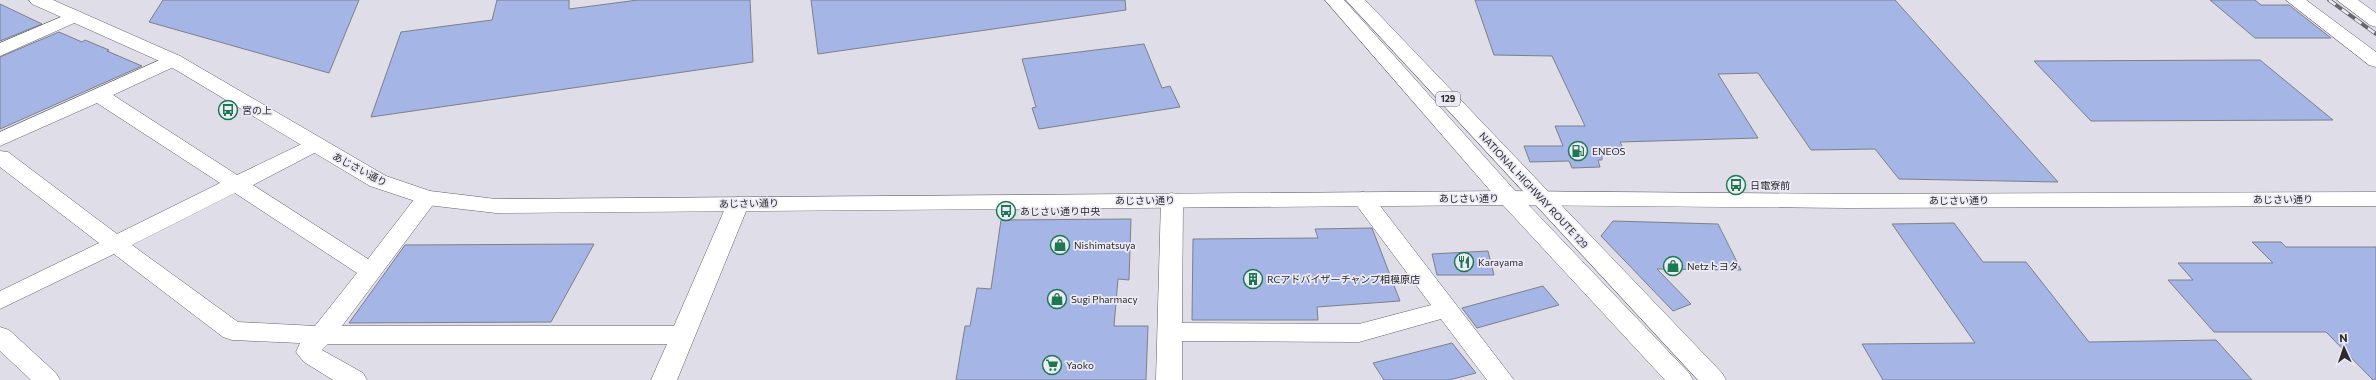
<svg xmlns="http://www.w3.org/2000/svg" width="2376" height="380" viewBox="0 0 2376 380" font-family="Commissioner,'Noto Sans JP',sans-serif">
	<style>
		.building { fill: #a4b5e6; stroke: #7d8089 }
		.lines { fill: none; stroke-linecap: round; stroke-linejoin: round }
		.street-casing { stroke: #63616a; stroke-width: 1 }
		.secondary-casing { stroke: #63616a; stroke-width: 1 }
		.highway-casing { stroke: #63616a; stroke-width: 1 }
		.street { fill: #fff; fill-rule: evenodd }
		.secondary { fill: #fff; fill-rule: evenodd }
		.highway { fill: #fff; fill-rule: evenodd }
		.rail-casing { stroke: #68676d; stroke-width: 4 }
		.rail { stroke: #eceaf4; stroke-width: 2.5; stroke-dasharray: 8; stroke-linecap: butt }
		.labels { text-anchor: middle; stroke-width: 3.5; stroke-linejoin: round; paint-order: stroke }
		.shield { fill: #eceaf4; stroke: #656469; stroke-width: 1 }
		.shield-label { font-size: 9px; font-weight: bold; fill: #2b2a2e }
		.poi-label { font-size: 10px; fill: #2b2a2e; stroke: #eceaf4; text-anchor: start }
		.street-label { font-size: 10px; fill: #2b2a2e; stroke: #eceaf4 }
	</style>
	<rect width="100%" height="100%" fill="#dfdde7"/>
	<g class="building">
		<path d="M163 0H359L329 73 149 22Z"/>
		<path d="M497 0H569V9L638 0H750L753 62 371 117 401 32 492 20Z"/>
		<path d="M811 0H1125L1126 10 818 54Z"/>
		<path d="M1475 0H1895L2058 182 1899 179 1875 149 1811 150 1758 73 1718 74 1758 138 1620 142 1625 152H1602V160H1598L1600 167 1572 168 1569 161 1530 162 1524 146H1563L1555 126H1585L1552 56 1494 55Z"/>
		<path d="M2210 0H2255L2261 5H2289L2331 38H2255Z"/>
		<path d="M0 4 42 24 0 41Z"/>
		<path d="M59 32 82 42 85 40 109 50 107 51 142 66 0 129V57Z"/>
		<path d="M1144 44 1162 88 1170 86 1180 107 1039 129 1032 108 1036 107 1022 59Z"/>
		<path d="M2260 60 2333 120 2091 121 2034 61Z"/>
		<path d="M1131 219 1129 280 1118 279 1114 326H1148L1146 380H956L965 326H970L977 288 991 289 1001 220Z"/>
		<path d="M1613 221 1718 224 1741 270 1657 269 1691 304 1673 311 1601 236Z"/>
		<path d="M1954 223 1983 262H2026L2089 342 2216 340 2252 380H1883L1862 344 1975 343 1892 224Z"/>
		<path d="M1372 228 1400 301 1317 307 1318 320H1192L1193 239 1318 238 1315 229Z"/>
		<path d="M2252 242H2281L2286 247H2376V380H2373L2326 332H2214L2168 280H2193L2178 263H2273Z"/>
		<path d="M594 244 551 322 349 323 405 245Z"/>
		<path d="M1488 251 1494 275H1437L1432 254Z"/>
		<path d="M1543 286 1559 305 1477 328 1462 308Z"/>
		<path d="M1452 343 1476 373 1449 380H1384L1373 363Z"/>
	</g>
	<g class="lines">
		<defs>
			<g id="street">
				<path d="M2286 0H2306L2376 52V67L2369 65Z"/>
				<path d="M2337 0H2358L2376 13V27L2370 25Z"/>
				<path d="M75 11 81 12 84 16 81 20 0 56V43Z"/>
				<path d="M173 54 180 56 183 60 180 64 113 95 237 175 308 141 315 139 322 141 326 145 322 149 253 185 368 259 419 193 427 191 435 193 438 198 342 326H674L727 204 730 199 738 197 746 199 749 204 677 380H651L667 344H328L322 350 363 373 367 380H333L304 362 296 352 300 343 232 340 223 337 114 254 0 309V291L99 243 0 167V151L8 152 117 234 220 183 97 103 0 146V132ZM235 193 357 273 315 326 238 322 132 245Z"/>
				<path d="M1363 192 1371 194 1514 380H1487L1441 319 1359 342 1182 341V380H1156L1161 200 1164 195 1172 193 1180 195 1183 200 1182 323 1359 324 1431 305 1352 199 1355 194Z"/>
				<path d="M0 327 9 330 56 373 60 380H31L0 351Z"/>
			</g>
			<path id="secondary" d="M29 0H53L180 56 386 176 430 191 496 199 1509 191 1849 194 2376 192V206L1849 208 1509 205 496 213 427 205 370 186 166 64 32 4Z"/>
			<g id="highway">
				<path d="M1325 0H1344L1517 193 1689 373 1693 380H1665L1501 203Z"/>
				<path d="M1346 0H1365L1722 373 1726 380H1698Z"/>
			</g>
		</defs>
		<use href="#street" class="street-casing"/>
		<use href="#secondary" class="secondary-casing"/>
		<use href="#highway" class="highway-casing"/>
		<use href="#street" class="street"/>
		<use href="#secondary" class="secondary"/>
		<use href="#highway" class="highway"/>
		<defs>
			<path id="rail" d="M2329 0 2376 34"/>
		</defs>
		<use href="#rail" class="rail-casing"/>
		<use href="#rail" class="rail"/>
	</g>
	<defs>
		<symbol id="bus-ring" viewBox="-11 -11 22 22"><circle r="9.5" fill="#eceaf4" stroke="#1c794f" stroke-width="1.5"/><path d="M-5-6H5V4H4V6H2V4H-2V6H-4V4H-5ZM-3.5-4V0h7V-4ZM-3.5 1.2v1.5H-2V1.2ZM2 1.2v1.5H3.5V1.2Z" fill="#1c794f"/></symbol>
		<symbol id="fuel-ring" viewBox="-11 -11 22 22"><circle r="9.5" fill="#eceaf4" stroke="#1c794f" stroke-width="1.5"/><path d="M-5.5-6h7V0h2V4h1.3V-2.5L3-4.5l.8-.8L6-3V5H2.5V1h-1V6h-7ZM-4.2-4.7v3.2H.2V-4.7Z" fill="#1c794f"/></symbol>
		<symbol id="shop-ring" viewBox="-11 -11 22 22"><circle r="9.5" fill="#eceaf4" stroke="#1c794f" stroke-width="1.5"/><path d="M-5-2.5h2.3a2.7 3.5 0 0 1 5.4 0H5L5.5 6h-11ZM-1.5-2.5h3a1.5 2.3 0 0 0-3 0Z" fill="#1c794f"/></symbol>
		<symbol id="restaurant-ring" viewBox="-11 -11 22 22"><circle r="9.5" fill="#eceaf4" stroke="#1c794f" stroke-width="1.5"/><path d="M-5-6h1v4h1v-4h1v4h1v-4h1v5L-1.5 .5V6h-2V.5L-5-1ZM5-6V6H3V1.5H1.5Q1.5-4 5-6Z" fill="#1c794f"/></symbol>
		<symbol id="building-ring" viewBox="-11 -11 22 22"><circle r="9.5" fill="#eceaf4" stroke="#1c794f" stroke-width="1.5"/><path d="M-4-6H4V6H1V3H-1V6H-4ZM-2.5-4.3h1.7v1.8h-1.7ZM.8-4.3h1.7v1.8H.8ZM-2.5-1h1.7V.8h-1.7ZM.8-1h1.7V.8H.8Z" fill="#1c794f"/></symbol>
		<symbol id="supermarket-ring" viewBox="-11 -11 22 22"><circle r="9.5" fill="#eceaf4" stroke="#1c794f" stroke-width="1.5"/><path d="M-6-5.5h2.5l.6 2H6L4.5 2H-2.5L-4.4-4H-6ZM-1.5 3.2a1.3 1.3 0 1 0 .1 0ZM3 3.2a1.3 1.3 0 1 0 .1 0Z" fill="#1c794f"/></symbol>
	</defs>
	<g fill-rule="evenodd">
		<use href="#bus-ring" x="217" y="99" width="22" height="22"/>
		<use href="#fuel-ring" x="1567" y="140" width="22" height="22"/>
		<use href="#bus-ring" x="1725" y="174" width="22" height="22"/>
		<use href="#bus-ring" x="995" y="200" width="22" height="22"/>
		<use href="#shop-ring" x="1049" y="234" width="22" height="22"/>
		<use href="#restaurant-ring" x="1453" y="251" width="22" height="22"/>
		<use href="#shop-ring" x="1662" y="255" width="22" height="22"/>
		<use href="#building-ring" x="1242" y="268" width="22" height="22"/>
		<use href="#shop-ring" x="1046" y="288" width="22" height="22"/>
		<use href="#supermarket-ring" x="1041" y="354" width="22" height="22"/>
	</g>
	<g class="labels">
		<rect class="shield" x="1436" y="92" width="24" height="14" rx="3"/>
		<g class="shield-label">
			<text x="1448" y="102">129</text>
		</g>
		<g class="poi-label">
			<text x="242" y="114">宮の上</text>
			<text x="1592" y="155">ENEOS</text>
			<text x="1750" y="189">日電寮前</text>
			<text x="1020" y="215">あじさい通り中央</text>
			<text x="1074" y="249">Nishimatsuya</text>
			<text x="1478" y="266">Karayama</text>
			<text x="1687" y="270">Netzトヨタ</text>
			<text x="1267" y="283">RCアドバイザーチャンプ相模原店</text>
			<text x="1071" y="303">Sugi Pharmacy</text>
			<text x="1066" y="369">Yaoko</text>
		</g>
		<g class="street-label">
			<text transform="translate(360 169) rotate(28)" y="4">あじさい通り</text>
			<text transform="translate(1534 190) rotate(47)" y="4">NATIONAL HIGHWAY ROUTE 129</text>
			<text x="1469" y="202">あじさい通り</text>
			<text x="2283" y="203">あじさい通り</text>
			<text x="1145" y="204">あじさい通り</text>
			<text x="1959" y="204">あじさい通り</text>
			<text transform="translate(749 203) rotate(-1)" y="4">あじさい通り</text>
		</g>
	</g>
	<g transform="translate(2344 348) rotate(357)" stroke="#eceaf4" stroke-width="3" paint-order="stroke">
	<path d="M0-3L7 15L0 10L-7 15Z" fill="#2b2a2e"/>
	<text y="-6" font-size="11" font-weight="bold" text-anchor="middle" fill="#2b2a2e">N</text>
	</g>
</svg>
